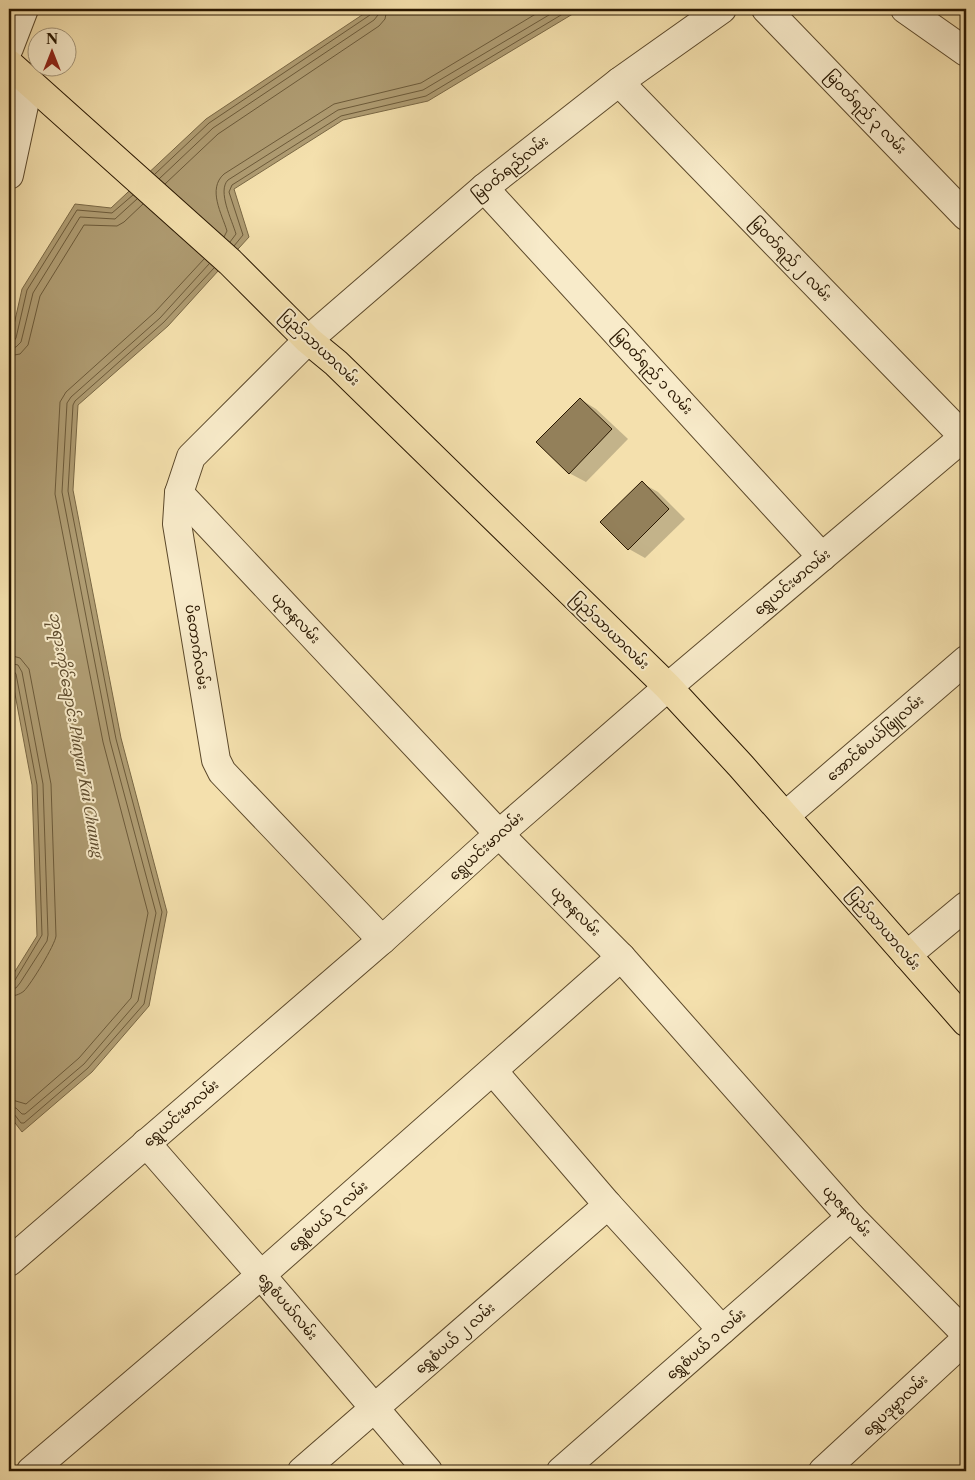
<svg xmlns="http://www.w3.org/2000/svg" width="975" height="1480" viewBox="0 0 975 1480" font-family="'Libre Caslon Text','Noto Sans Myanmar',serif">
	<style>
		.water { fill: #af9c72; stroke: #796744 }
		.shadow { fill: #0003 }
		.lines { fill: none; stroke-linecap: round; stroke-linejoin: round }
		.shore { stroke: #6c5a39; stroke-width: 1 }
		.building { fill: #93805a; stroke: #291700 }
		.minor-casing { stroke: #5c492b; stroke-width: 30 }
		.major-casing { stroke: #291700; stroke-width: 30 }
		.minor { stroke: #f8ebca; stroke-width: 28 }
		.major { stroke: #f4e0ad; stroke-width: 28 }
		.labels { text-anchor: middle; stroke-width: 4; stroke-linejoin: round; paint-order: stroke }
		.street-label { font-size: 14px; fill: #291700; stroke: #f8ebca }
		.water-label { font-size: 15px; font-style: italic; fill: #5f4c2e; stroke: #f8ebca }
	</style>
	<rect width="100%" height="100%" fill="#f4e0ad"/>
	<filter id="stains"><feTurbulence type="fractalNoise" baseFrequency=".004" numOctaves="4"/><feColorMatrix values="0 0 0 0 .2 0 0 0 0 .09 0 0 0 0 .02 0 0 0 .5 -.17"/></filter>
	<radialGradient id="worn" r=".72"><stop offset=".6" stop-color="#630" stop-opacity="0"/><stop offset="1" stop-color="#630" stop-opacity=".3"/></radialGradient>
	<path class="water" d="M371 9H581L428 101 343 120 234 189 249 237 168 326 78 405 73 490 121 738 167 912 149 1006 92 1072 22 1132 9 1115V981L37 936 32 785 9 662V347L22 289 75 204 111 208 206 119Z"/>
	<g class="shadow">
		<path d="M580 399 596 409 628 439 586 482 569 473Z"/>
		<path d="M642 483 658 492 685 519 645 558 629 549Z"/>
	</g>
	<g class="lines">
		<g class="shore">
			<path d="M155 174 209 123 370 15 373 9"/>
			<path d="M159 179 213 128 374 20 378 15 379 9"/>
			<path d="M165 184 218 134 379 26 385 19 387 9"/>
			<path d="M224 237 227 231C222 214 207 189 224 174L334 104 421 83 544 9"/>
			<path d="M230 242 236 234C232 220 217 191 228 180L338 110 423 90 559 9"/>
			<path d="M234 246 243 235 229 192 232 185 341 116 426 96 571 9"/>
			<path d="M9 342H13L16 338 27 290 77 210 112 213 133 195"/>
			<path d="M9 349 16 347 21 342 33 293 80 217 115 219 137 199"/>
			<path d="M9 356 20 354 28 345 40 296 84 225 117 226 124 222 143 204"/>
			<path d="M9 655 20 658 29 669 51 784 56 936C55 945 31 984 24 991 19 995 14 996 9 996"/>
			<path d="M9 663 18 665 22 672 43 784 48 935 47 941 20 983 16 988 9 989"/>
			<path d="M9 669 13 670 16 674 37 785 42 935 15 980 9 982"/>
			<path d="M9 1099 26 1104 79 1058 131 998 148 913 103 742 55 494 60 402 66 392 155 312 204 259"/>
			<path d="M9 1107 16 1108 22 1114H25L84 1064 138 1001 156 913 110 741 62 492 67 403 71 397 160 318 209 264"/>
			<path d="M9 1113 14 1114 21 1123H24L88 1068 144 1004 162 912 116 739 68 491 73 405 75 401 164 322 214 268"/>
		</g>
	</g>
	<g class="building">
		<path d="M580 398 612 429 569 474 536 442Z"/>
		<path d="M642 481 669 509 628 550 600 522Z"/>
	</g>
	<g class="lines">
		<defs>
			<g id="minor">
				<path d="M766 9 966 216"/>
				<path d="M905 9 966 52"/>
				<path d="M9 48 24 9"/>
				<path d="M619 82 964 437"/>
				<path d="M9 175 29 82"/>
				<path d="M484 188 822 557"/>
				<path d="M179 493 499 834 621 957 851 1217 966 1334"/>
				<path d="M785 816 966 660"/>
				<path d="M382 940 222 772 216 760 177 524 179 493 191 457 308 340 484 188 619 82 722 9"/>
				<path d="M907 955 966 906"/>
				<path d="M493 1071 608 1205 722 1330"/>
				<path d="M146 1143 261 1275 428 1471"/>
				<path d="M9 1262 382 940 499 834 668 687 966 435"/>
				<path d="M31 1471 261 1275 621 957"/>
				<path d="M302 1471 608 1205"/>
				<path d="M561 1471 851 1217"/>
				<path d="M823 1471 966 1339"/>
			</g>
			<path id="major" d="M9 64 230 262 308 340 336 363 668 687 741 766 966 1022"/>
		</defs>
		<use href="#minor" class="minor-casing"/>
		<use href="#major" class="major-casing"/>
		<use href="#minor" class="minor"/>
		<use href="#major" class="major"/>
	</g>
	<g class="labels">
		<g class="street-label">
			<text transform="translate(866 112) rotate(46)" y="5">မြဝတ်ရည် ၃ လမ်း</text>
			<text transform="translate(510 168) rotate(-39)" y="5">မြဝတ်ရည်လမ်း</text>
			<text transform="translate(791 259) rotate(46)" y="5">မြဝတ်ရည် ၂ လမ်း</text>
			<text transform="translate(320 348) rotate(43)" y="5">ပြည်သာယာလမ်း</text>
			<text transform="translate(653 372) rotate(47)" y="5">မြဝတ်ရည် ၁ လမ်း</text>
			<text transform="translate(792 582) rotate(-40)" y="5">ရွှေယင်းမာလမ်း</text>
			<text transform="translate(296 618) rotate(47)" y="5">ယုဇနလမ်း</text>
			<text transform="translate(610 631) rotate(44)" y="5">ပြည်သာယာလမ်း</text>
			<text transform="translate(197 647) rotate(81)" y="5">ပိတောက်လမ်း</text>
			<text transform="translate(875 738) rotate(-41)" y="5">အောင်စံပယ်ဖြူလမ်း</text>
			<text transform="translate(486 846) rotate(-42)" y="5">ရွှေယင်းမာလမ်း</text>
			<text transform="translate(576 911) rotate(45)" y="5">ယုဇနလမ်း</text>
			<text transform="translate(884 929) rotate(49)" y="5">ပြည်သာယာလမ်း</text>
			<text transform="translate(181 1113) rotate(-41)" y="5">ရွှေယင်းမာလမ်း</text>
			<text transform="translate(847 1211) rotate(47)" y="5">ယုဇနလမ်း</text>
			<text transform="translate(328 1216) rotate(-41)" y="5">ရွှေစံပယ် ၃ လမ်း</text>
			<text transform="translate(288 1306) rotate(50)" y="5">ရွှေစံပယ်လမ်း</text>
			<text transform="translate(455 1338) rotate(-41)" y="5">ရွှေစံပယ် ၂ လမ်း</text>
			<text transform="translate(706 1344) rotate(-41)" y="5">ရွှေစံပယ် ၁ လမ်း</text>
			<text transform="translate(895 1405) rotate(-43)" y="5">ရွှေပဒုမ္မာလမ်း</text>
		</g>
		<g class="water-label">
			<text transform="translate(76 735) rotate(80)" y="5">ဘုရားကိုင်ချောင်း Phayar Kai Chaung</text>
		</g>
	</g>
	<rect width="975" height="1480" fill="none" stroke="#f4e0ad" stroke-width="30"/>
	<rect x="10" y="10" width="955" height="1460" fill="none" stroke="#291700" stroke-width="2.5"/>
	<rect x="15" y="15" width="945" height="1450" fill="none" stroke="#291700"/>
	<g transform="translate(52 52)"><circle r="24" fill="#f8ebca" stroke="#a59679"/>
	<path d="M0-4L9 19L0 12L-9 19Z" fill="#8f2418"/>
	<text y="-8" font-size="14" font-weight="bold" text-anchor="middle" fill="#291700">N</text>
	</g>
	<rect width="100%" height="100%" filter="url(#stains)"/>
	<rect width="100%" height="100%" fill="url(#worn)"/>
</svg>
